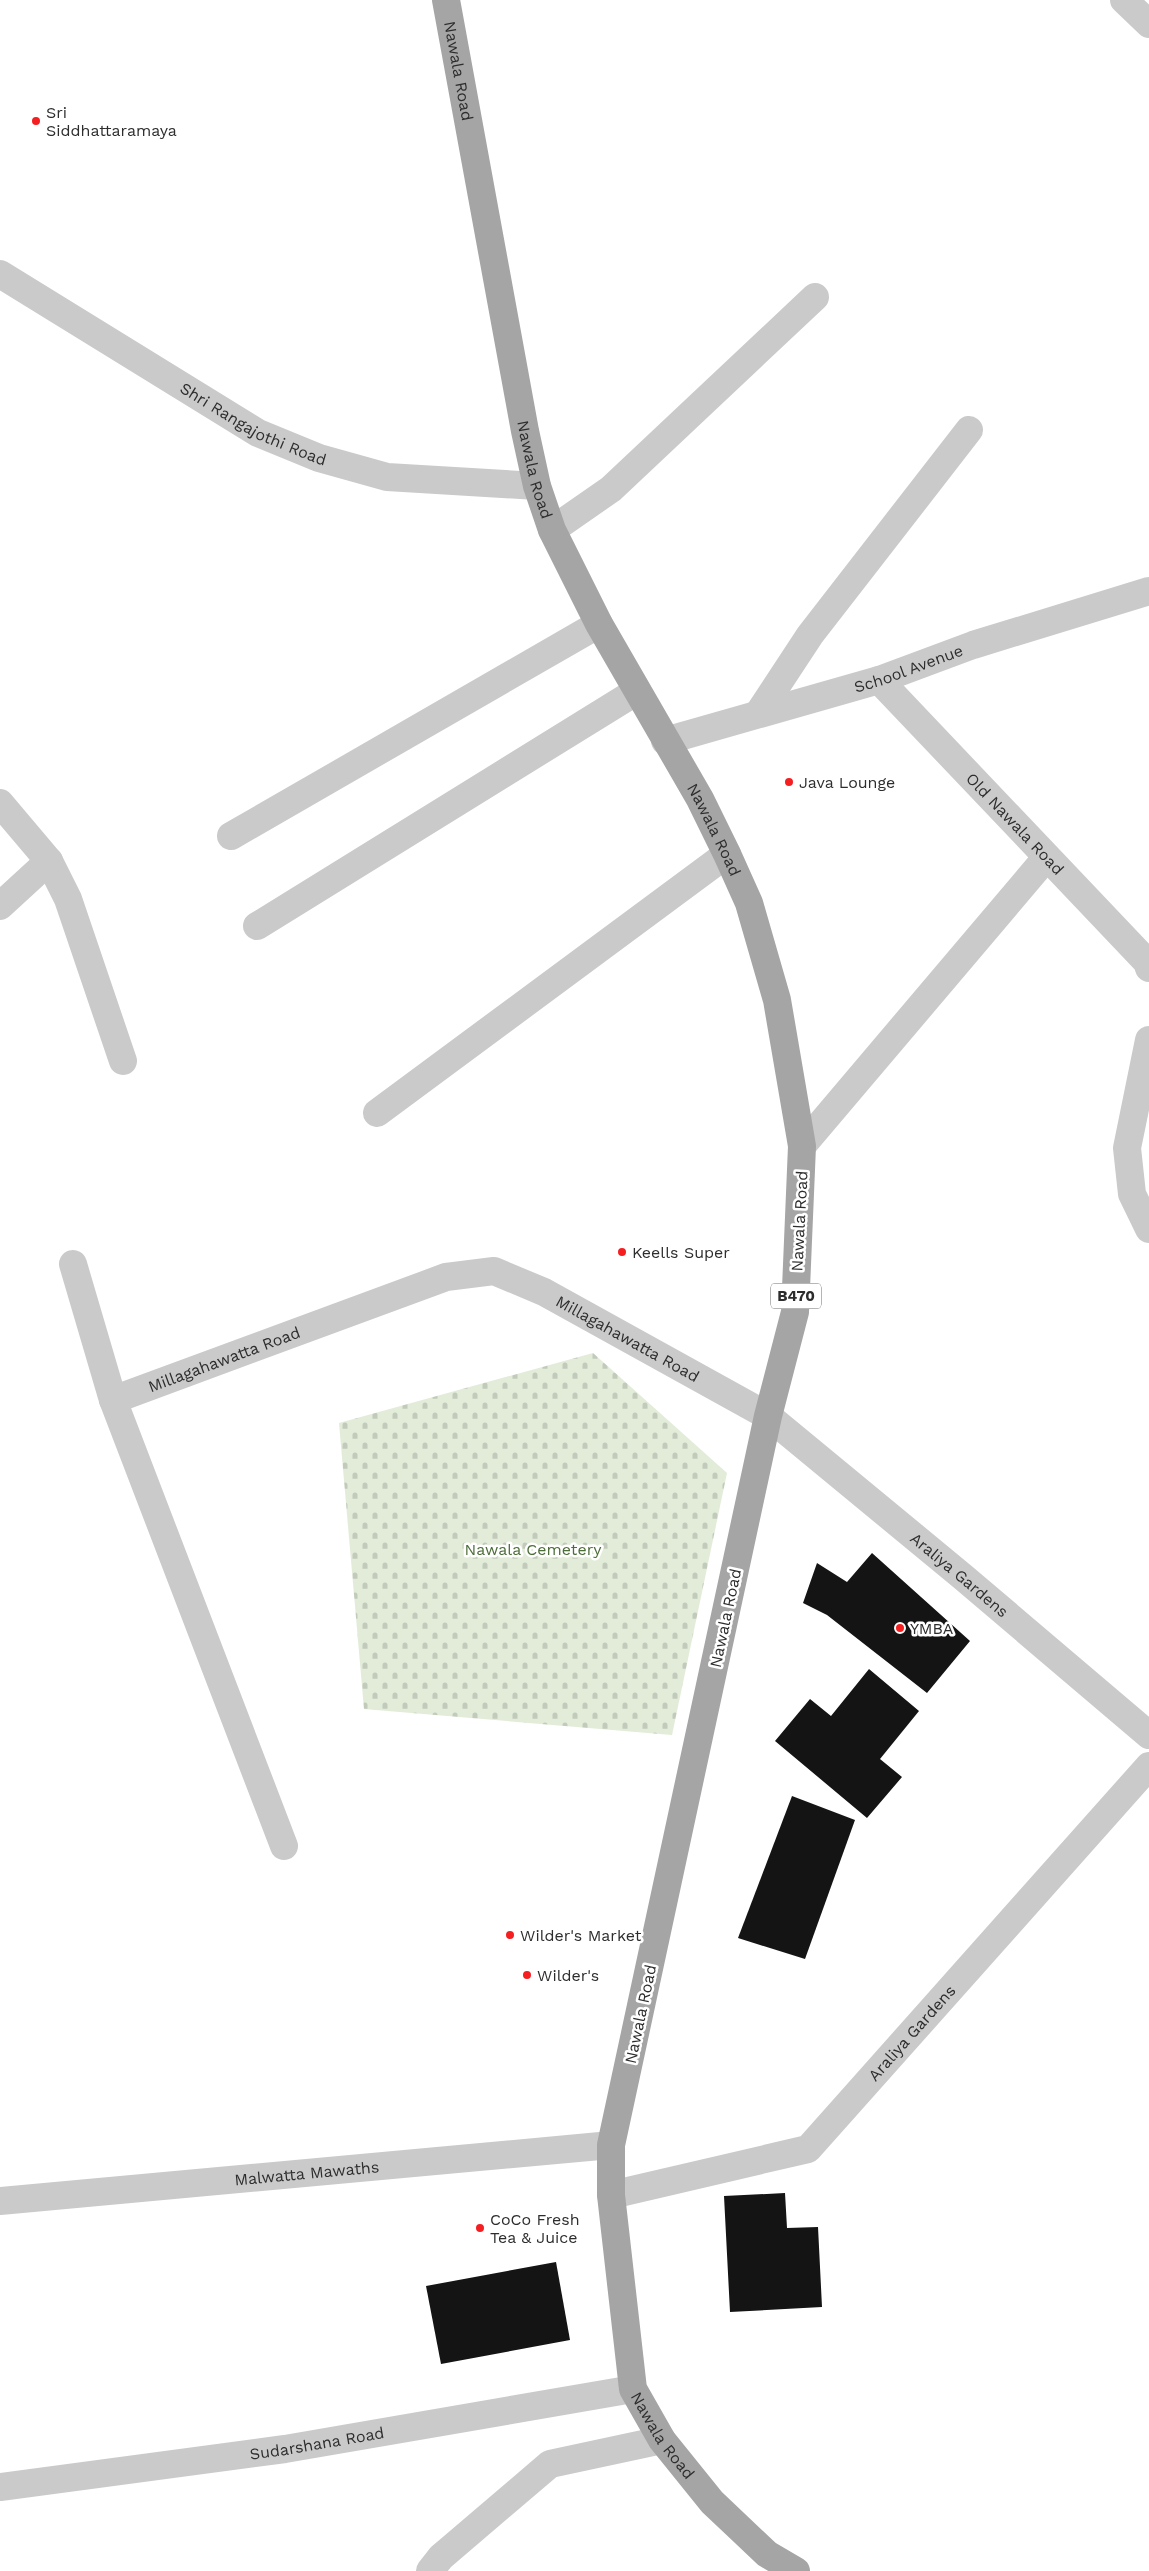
<svg xmlns="http://www.w3.org/2000/svg" width="1149" height="2571" viewBox="0 0 1149 2571" font-family="'Work Sans',sans-serif">
	<style>
		.cemetery { fill: url(#cemetery-stones) }
		.building { fill: #141414 }
		.lines { fill: none; stroke-linecap: round; stroke-linejoin: round }
		.minor { stroke: #cacaca; stroke-width: 28 }
		.major { stroke: #a5a5a5; stroke-width: 28 }
		.poi-dot { fill: #f51e20; stroke: #fff; stroke-width: 2 }
		.labels { text-anchor: middle; stroke-width: 5; stroke-linejoin: round; paint-order: stroke }
		.shield { fill: #fff; stroke: #6c6c6c; stroke-width: 1 }
		.shield-label { font-size: 15px; font-weight: bold; fill: #2d2d2d }
		.street-label { font-size: 16px; fill: #2d2d2d; stroke: #fff }
		.poi-label { font-size: 16px; fill: #2d2d2d; stroke: #fff; text-anchor: start }
		.park-label { font-size: 16px; fill: #4c6d37; stroke: #fff }
	</style>
	<defs>
		<pattern id="cemetery-stones" width="16" height="16" patternUnits="userSpaceOnUse" patternTransform="scale(1.25)"><rect width="16" height="16" fill="#e2ecd9"/><path d="M2 7V4a2 2 0 0 1 4 0v3zM10 15v-3a2 2 0 0 1 4 0v3z" fill="#c2cbbb"/></pattern>
	</defs>
	<rect width="100%" height="100%" fill="#fff"/>
	<path class="cemetery" d="M593 1353 727 1473 672 1735 364 1709 339 1423Z"/>
	<g class="building">
		<path d="M872 1553 970 1641 927 1693 827 1615 803 1603 817 1563 847 1582Z"/>
		<path d="M869 1669 919 1711 880 1759 902 1777 867 1818 775 1741 810 1699 831 1716Z"/>
		<path d="M792 1796 855 1820 805 1959 738 1938Z"/>
		<path d="M785 2193 787 2228 818 2227 822 2307 730 2312 724 2196Z"/>
		<path d="M556 2262 570 2340 441 2364 426 2286Z"/>
	</g>
	<g class="lines">
		<g class="minor">
			<path d="M1124 0 1149 24"/>
			<path id="s1" d="M0 274 258 433 319 458 387 477 537 486"/>
			<path d="M552 530 611 489 815 297"/>
			<path id="s2" d="M879 680 1147 962 1149 968"/>
			<path d="M758 714 810 635 969 430"/>
			<path id="s3" d="M665 741 879 680 973 645 1149 591"/>
			<path d="M0 803 49 861 68 899 123 1061"/>
			<path d="M231 836 599 624"/>
			<path d="M0 906 49 861"/>
			<path d="M257 926 637 691"/>
			<path d="M1149 1040 1127 1148 1132 1194 1149 1229"/>
			<path d="M377 1113 727 854"/>
			<path d="M802 1146 1046 858"/>
			<path d="M73 1264 113 1400"/>
			<path id="s4" d="M284 1846 113 1400 446 1277 494 1271 544 1292 768 1416 963 1577 1149 1735"/>
			<path id="s5" d="M611 2195 808 2149 1149 1766"/>
			<path id="s6" d="M0 2201 611 2145"/>
			<path id="s7" d="M0 2487 285 2449 633 2389"/>
			<path d="M430 2571 441 2557 550 2464 662 2440"/>
		</g>
		<path class="major" id="s8" d="M446 0 525 431 537 486 552 530 599 624 700 799 727 854 749 903 777 1000 802 1146 795 1312 768 1416 611 2145V2195L633 2389 662 2440 712 2502 767 2554 796 2571"/>
	</g>
	<g class="poi-dot">
		<circle cx="36" cy="121" r="5"/>
		<circle cx="789" cy="782" r="5"/>
		<circle cx="622" cy="1252" r="5"/>
		<circle cx="900" cy="1628" r="5"/>
		<circle cx="510" cy="1935" r="5"/>
		<circle cx="527" cy="1975" r="5"/>
		<circle cx="480" cy="2228" r="5"/>
	</g>
	<g class="labels">
		<rect class="shield" x="771" y="1283.5" width="50" height="25" rx="4"/>
		<g class="shield-label">
			<text x="796" y="1301">B470</text>
		</g>
		<g class="street-label">
			<text dy="6" stroke="none"><textPath href="#s8" startOffset="72">Nawala Road</textPath></text>
			<text dy="6" stroke="none"><textPath href="#s1" startOffset="295">Shri Rangajothi Road</textPath></text>
			<text dy="6" stroke="none"><textPath href="#s8" startOffset="478">Nawala Road</textPath></text>
			<text dy="6" stroke="none"><textPath href="#s3" startOffset="254">School Avenue</textPath></text>
			<text dy="6" stroke="none"><textPath href="#s2" startOffset="198">Old Nawala Road</textPath></text>
			<text dy="6" stroke="none"><textPath href="#s8" startOffset="882">Nawala Road</textPath></text>
			<text transform="translate(799 1221) rotate(-87)" y="6">Nawala Road</text>
			<text dy="6" stroke="none"><textPath href="#s4" startOffset="1031">Millagahawatta Road</textPath></text>
			<text dy="6" stroke="none"><textPath href="#s4" startOffset="596">Millagahawatta Road</textPath></text>
			<text dy="6" stroke="none"><textPath href="#s4" startOffset="1440">Araliya Gardens</textPath></text>
			<text transform="translate(725 1618) rotate(-78)" y="6">Nawala Road</text>
			<text transform="translate(640 2014) rotate(-78)" y="6">Nawala Road</text>
			<text dy="6" stroke="none"><textPath href="#s5" startOffset="358">Araliya Gardens</textPath></text>
			<text dy="6" stroke="none"><textPath href="#s6" startOffset="308">Malwatta Mawaths</textPath></text>
			<text dy="6" stroke="none"><textPath href="#s8" startOffset="2532">Nawala Road</textPath></text>
			<text dy="6" stroke="none"><textPath href="#s7" startOffset="320">Sudarshana Road</textPath></text>
		</g>
		<g class="poi-label">
			<text x="46" y="118">Sri<tspan x="46" dy="18">Siddhattaramaya</tspan></text>
			<text x="799" y="788">Java Lounge</text>
			<text x="632" y="1258">Keells Super</text>
			<text x="910" y="1634">YMBA</text>
			<text x="520" y="1941">Wilder's Market</text>
			<text x="537" y="1981">Wilder's</text>
			<text x="490" y="2225">CoCo Fresh<tspan x="490" dy="18">Tea &amp; Juice</tspan></text>
		</g>
		<g class="park-label">
			<text x="533" y="1555">Nawala Cemetery</text>
		</g>
	</g>
</svg>
